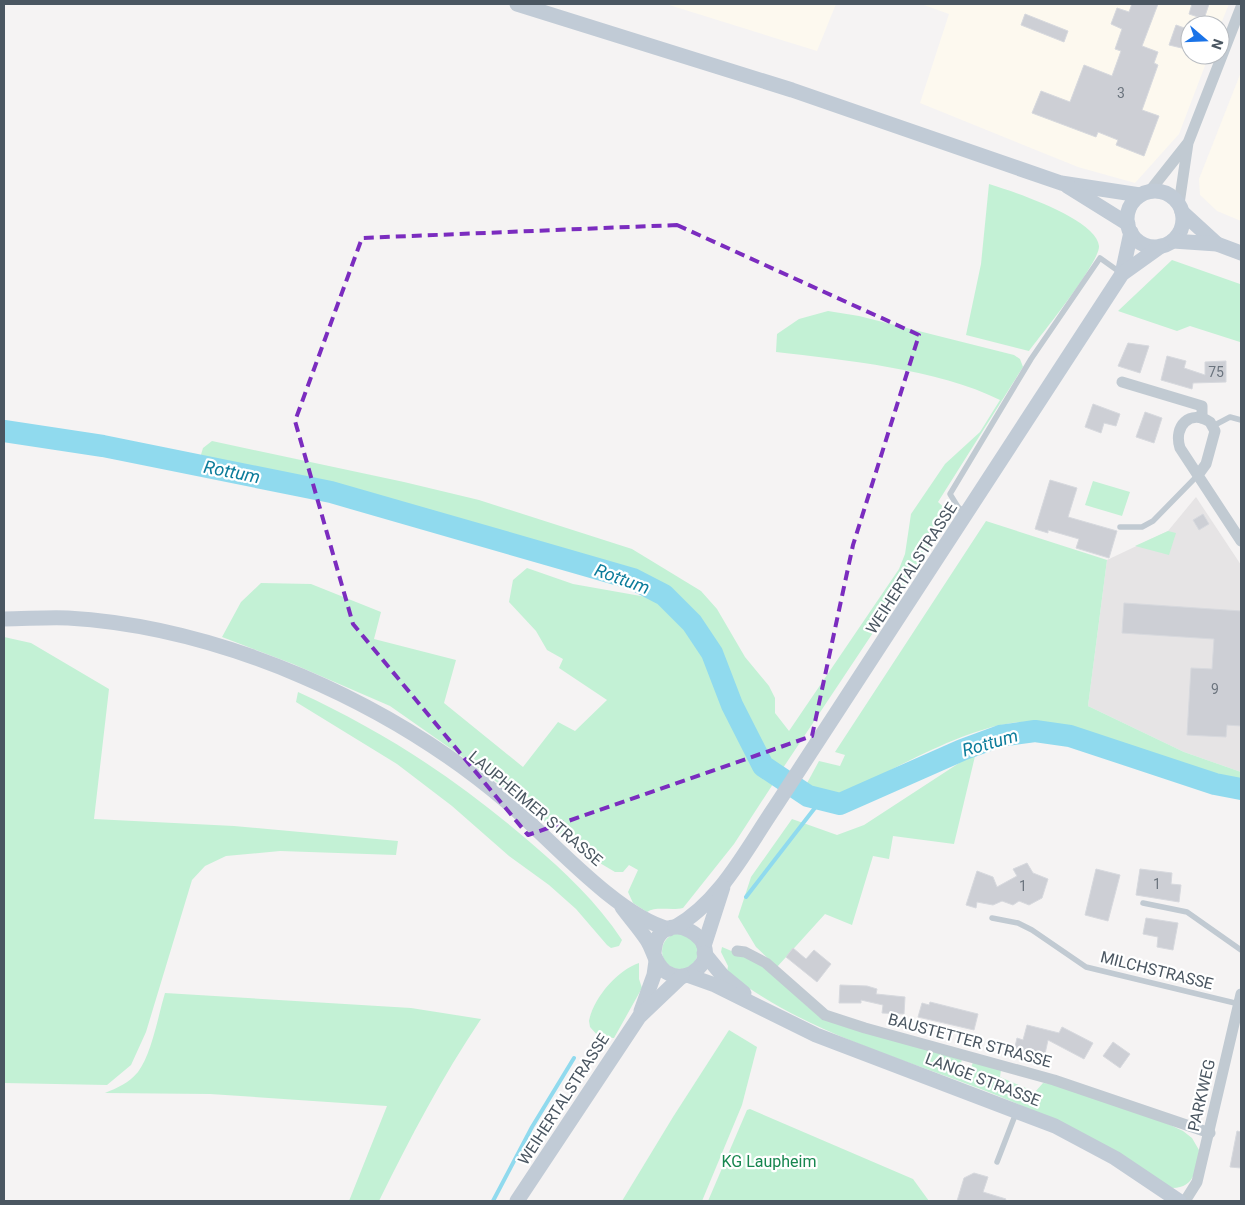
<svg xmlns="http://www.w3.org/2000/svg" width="1245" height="1205" viewBox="0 0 1245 1205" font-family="Roboto,sans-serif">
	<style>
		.commercial { fill: #fdf9ef }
		.education { fill: #e6e4e5 }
		.green { fill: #c3f1d5 }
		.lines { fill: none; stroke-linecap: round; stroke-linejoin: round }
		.stream { stroke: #90daee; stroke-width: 4 }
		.river { stroke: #90daee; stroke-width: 22 }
		.building { fill: #cdcfd5; stroke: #d7d9de }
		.lane { stroke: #c1cad2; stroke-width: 5.5 }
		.street { stroke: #c1cad2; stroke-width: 11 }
		.secondary { stroke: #c1cbd6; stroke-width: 15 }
		.marked { fill: none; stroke: #7b2cbf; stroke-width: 4; stroke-dasharray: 10 6; stroke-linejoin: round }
		.labels { text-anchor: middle; stroke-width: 4.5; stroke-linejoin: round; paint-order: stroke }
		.number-label { font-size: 14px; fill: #6b747e }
		.street-label { font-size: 16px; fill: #4a5661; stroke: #fff }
		.park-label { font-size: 16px; fill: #17864f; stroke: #fff }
		.water-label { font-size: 18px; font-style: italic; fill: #0c7c9b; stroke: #fff }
	</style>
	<rect width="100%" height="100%" fill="#f5f3f3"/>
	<g class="commercial">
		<path d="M666 4H836L817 51Z"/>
		<path d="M921 4H1229L1220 26 1190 25V55H1209L1179 134 1135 183 1078 167 920 103 949 14Z"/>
		<path d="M1241 72V221L1217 211 1200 195 1199 179Z"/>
	</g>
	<path class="education" d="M1196 497 1241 565V772L1184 752 1088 706 1107 560 1168 531Z"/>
	<g class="green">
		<path d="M989 184C1012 191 1097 219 1099 246 1100 262 1042 334 1029 351L966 335 981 264Z"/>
		<path d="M1172 260 1240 284V342L1190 326 1177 331 1118 311Z"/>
		<path d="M828 311 859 316 1014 355 1020 359 1023 367 938 502 951 514 948 520 779 774C746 727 728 660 693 614 651 560 495 532 428 514 352 494 277 474 200 458L203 448 212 441 404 482 479 500 632 549 701 591 717 609 745 657 769 686 775 698V713L789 731 899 569 905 554 911 514 945 464 980 432 1000 400C938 369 844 360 776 352L777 334 799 319Z"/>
		<path d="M1093 481 1130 492 1122 516 1085 505Z"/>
		<path d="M986 521 1107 560 1088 706 1184 752 1241 772V782C1205 775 1170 765 1135 752 1103 741 1067 725 1033 722 979 718 891 771 842 795L806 785 819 761 840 766 845 755 835 752Z"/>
		<path d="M1168 531 1176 533 1169 555 1135 546Z"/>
		<path d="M527 568 573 584 652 598 672 611 701 646 746 751 761 774 773 784 734 844 683 908C672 911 656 906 647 912L633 903 628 892 638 870 629 865 623 872H615L583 853 487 774 390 706 293 664 222 637 241 602 261 583 311 584 381 612 374 639 456 660 444 703 523 767 558 722 575 731 607 700 559 668 563 659 547 650 536 631 509 602 513 580Z"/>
		<path d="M4 637 31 643 109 689 94 819 234 826 398 841 396 855 280 851 226 856 205 866 192 880 146 1032 131 1065 107 1085 4 1083Z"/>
		<path d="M298 692C385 732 458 780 531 843 565 872 597 902 622 940L619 946 611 948 607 945 576 909 549 885 509 856 452 806 397 764 296 702Z"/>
		<path d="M976 752 954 844 893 836 889 859 873 856 852 925 825 914 777 967 756 947 738 917 751 877 792 819 837 835 864 825Z"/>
		<circle cx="680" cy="951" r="18"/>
		<path d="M722 947 760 963 808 1007 962 1059 960 1067 970 1071 973 1062 1001 1070 1000 1077 1035 1092 1043 1083 1053 1084 1162 1121 1183 1131 1192 1138 1199 1150C1197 1168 1195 1189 1171 1188 1117 1157 1065 1123 1008 1100 912 1060 810 1037 727 972L728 966 721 952Z"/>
		<path d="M639 963V979L642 988 614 1038 599 1037 590 1027 589 1021C593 999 617 970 639 963Z"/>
		<path d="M165 993 411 1008 481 1019C442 1077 410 1138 379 1201H349L387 1106 210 1094 105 1093C117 1088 129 1083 138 1072 152 1053 158 1016 165 993Z"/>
		<path d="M729 1030 757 1047 742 1105 702 1201H622L673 1117Z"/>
		<path d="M750 1109 913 1179 929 1201H708L747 1110Z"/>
	</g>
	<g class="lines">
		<g class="stream">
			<path d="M746 897 821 800"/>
			<path d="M493 1201 532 1127 574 1058"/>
		</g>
		<path class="river" d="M4 431 103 446 331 492 633 579 664 595 692 623 712 653 732 705 763 766 808 796 840 804 962 750 1000 736 1035 731 1070 736 1215 784 1241 789"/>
	</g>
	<g class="building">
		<path d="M1132 4H1158L1142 46 1158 52 1154 63 1158 65 1142 110 1159 116 1144 156 1116 145 1118 140 1098 132 1096 137 1032 113 1041 91 1070 102 1084 65 1112 76 1121 51 1115 49 1122 29 1111 24 1117 8 1129 12Z"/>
		<path d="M1192 4H1209L1204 19 1189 14Z"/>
		<path d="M1025 14 1068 31 1064 42 1021 25Z"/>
		<path d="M1176 25 1190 30V50L1169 45Z"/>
		<path d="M1128 343 1149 346 1140 373 1118 366Z"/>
		<path d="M1167 356 1186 361 1184 368 1205 375V362L1226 361V382L1193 383 1192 389 1161 380Z"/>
		<path d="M1093 404 1120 414 1116 426 1104 423 1101 433 1085 427Z"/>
		<path d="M1145 412 1162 418 1154 443 1136 437Z"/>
		<path d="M1050 480 1077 488 1068 517 1117 531 1109 558 1076 548 1079 539 1048 530V533L1035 529Z"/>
		<path d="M1203 514 1209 524 1199 530 1193 520Z"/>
		<path d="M1124 603 1241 611V726L1227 725 1226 737 1187 735 1191 668 1212 669 1214 639 1122 633Z"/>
		<path d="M1027 863 1033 873 1048 879 1042 898 1029 905 1019 901 1013 905 1002 901 993 905 977 902 976 908 966 905 977 871 993 877 997 887 1017 876 1013 869Z"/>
		<path d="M1096 869 1120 875 1108 921 1085 915Z"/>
		<path d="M1140 869 1172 873 1171 884 1181 885 1179 902 1136 895Z"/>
		<path d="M1146 918 1178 923 1173 950 1157 947 1158 937 1143 934Z"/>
		<path d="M793 948 806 959 814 950 831 964 817 982 786 957Z"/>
		<path d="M840 985 867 986 877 989 876 994 905 997 904 1014 882 1013 883 1005 861 1000V1003H839Z"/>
		<path d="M930 1002 978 1014 974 1030 918 1017 922 1003 929 1005Z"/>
		<path d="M1027 1025 1059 1033 1062 1027 1093 1043 1084 1059 1048 1040 1045 1054 1014 1051 1017 1038 1023 1040Z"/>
		<path d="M1113 1042 1130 1054 1120 1068 1103 1056Z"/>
		<path d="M1237 1131 1241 1132V1168L1230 1167Z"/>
		<path d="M974 1173 988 1177 983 1192 1006 1199 1005 1201H957L964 1178Z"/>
	</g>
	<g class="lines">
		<g class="lane">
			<path d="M1213 426 1230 417 1241 420"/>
			<path d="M966 513 958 507 950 494 1031 359 1100 258 1121 273"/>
			<path d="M1120 527H1142L1153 521 1198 475"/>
			<path d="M1143 903 1187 912 1241 950"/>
			<path d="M992 918 1018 923 1032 930 1086 967 1239 1004"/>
			<path d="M997 1162 1016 1113"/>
		</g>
		<g class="street">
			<path d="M1149 192 1187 144"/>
			<path d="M1179 204 1188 143 1241 7"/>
			<path d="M1122 382 1202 406V418"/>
			<path d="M1198 475 1206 464 1215 431 1210 422C1190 409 1173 426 1180 448L1241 541"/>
			<path d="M737 951 745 952 766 963 825 1015 865 1028 1054 1080 1210 1133"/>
			<path d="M1185 1201 1197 1182 1241 994"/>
		</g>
		<g class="secondary">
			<path d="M517 4 792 90 1061 183 1140 195"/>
			<path d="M1067 186 1128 224"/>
			<circle cx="1155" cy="219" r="28"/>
			<path d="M1182 212 1217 244"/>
			<path d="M1173 241 1217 244 1241 253"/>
			<path d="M1122 274 1131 232"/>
			<path d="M4 619C25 619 47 617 68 618 222 627 389 702 506 801 548 837 617 916 669 929"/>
			<path d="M622 907C630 918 640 929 647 940 654 951 655 965 666 972 674 977 684 978 692 973 737 944 655 896 654 955"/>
			<path d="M675 927C720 902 747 848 775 807L1122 274 1161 246"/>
			<path d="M704 946 723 887"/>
			<path d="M704 953 722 975 744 993"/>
			<path d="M687 975 715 985 816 1035 1055 1126 1115 1158 1179 1201"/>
			<path d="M641 1011 654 975 656 961"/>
			<path d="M517 1201 639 1017 682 976"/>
		</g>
	</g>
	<path class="marked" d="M677 225 919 335 853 545 812 736 528 835 353 624 295 421 362 238Z"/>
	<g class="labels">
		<g class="number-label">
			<text x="1121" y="98">3</text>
			<text x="1216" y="377">75</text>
			<text x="1215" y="694">9</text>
			<text x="1157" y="889">1</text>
			<text x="1023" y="891">1</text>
		</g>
		<g class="street-label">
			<text transform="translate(911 568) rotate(-57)" y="6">WEIHERTALSTRASSE</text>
			<text transform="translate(536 808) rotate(40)" y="6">LAUPHEIMER STRASSE</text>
			<text transform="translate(1157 970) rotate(14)" y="6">MILCHSTRASSE</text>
			<text transform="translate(970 1040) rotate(15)" y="6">BAUSTETTER STRASSE</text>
			<text transform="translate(983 1079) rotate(21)" y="6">LANGE STRASSE</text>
			<text transform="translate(1201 1095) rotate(-77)" y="6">PARKWEG</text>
			<text transform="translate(563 1099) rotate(-57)" y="6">WEIHERTALSTRASSE</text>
		</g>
		<g class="park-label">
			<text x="769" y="1167">KG Laupheim</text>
		</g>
		<g class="water-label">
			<text transform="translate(232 472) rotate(11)" y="6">Rottum</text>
			<text transform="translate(622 579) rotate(20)" y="6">Rottum</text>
			<text transform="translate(990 743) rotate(-16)" y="6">Rottum</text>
		</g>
	</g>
	<rect width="1245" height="1205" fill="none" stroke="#4a5661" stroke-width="10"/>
	<g transform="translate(1205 40) rotate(109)"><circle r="24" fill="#ffffff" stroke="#b7bbc0"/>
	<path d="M0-4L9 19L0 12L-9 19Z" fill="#1a73e8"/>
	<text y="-8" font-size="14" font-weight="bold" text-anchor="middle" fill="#4a5661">N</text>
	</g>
</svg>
